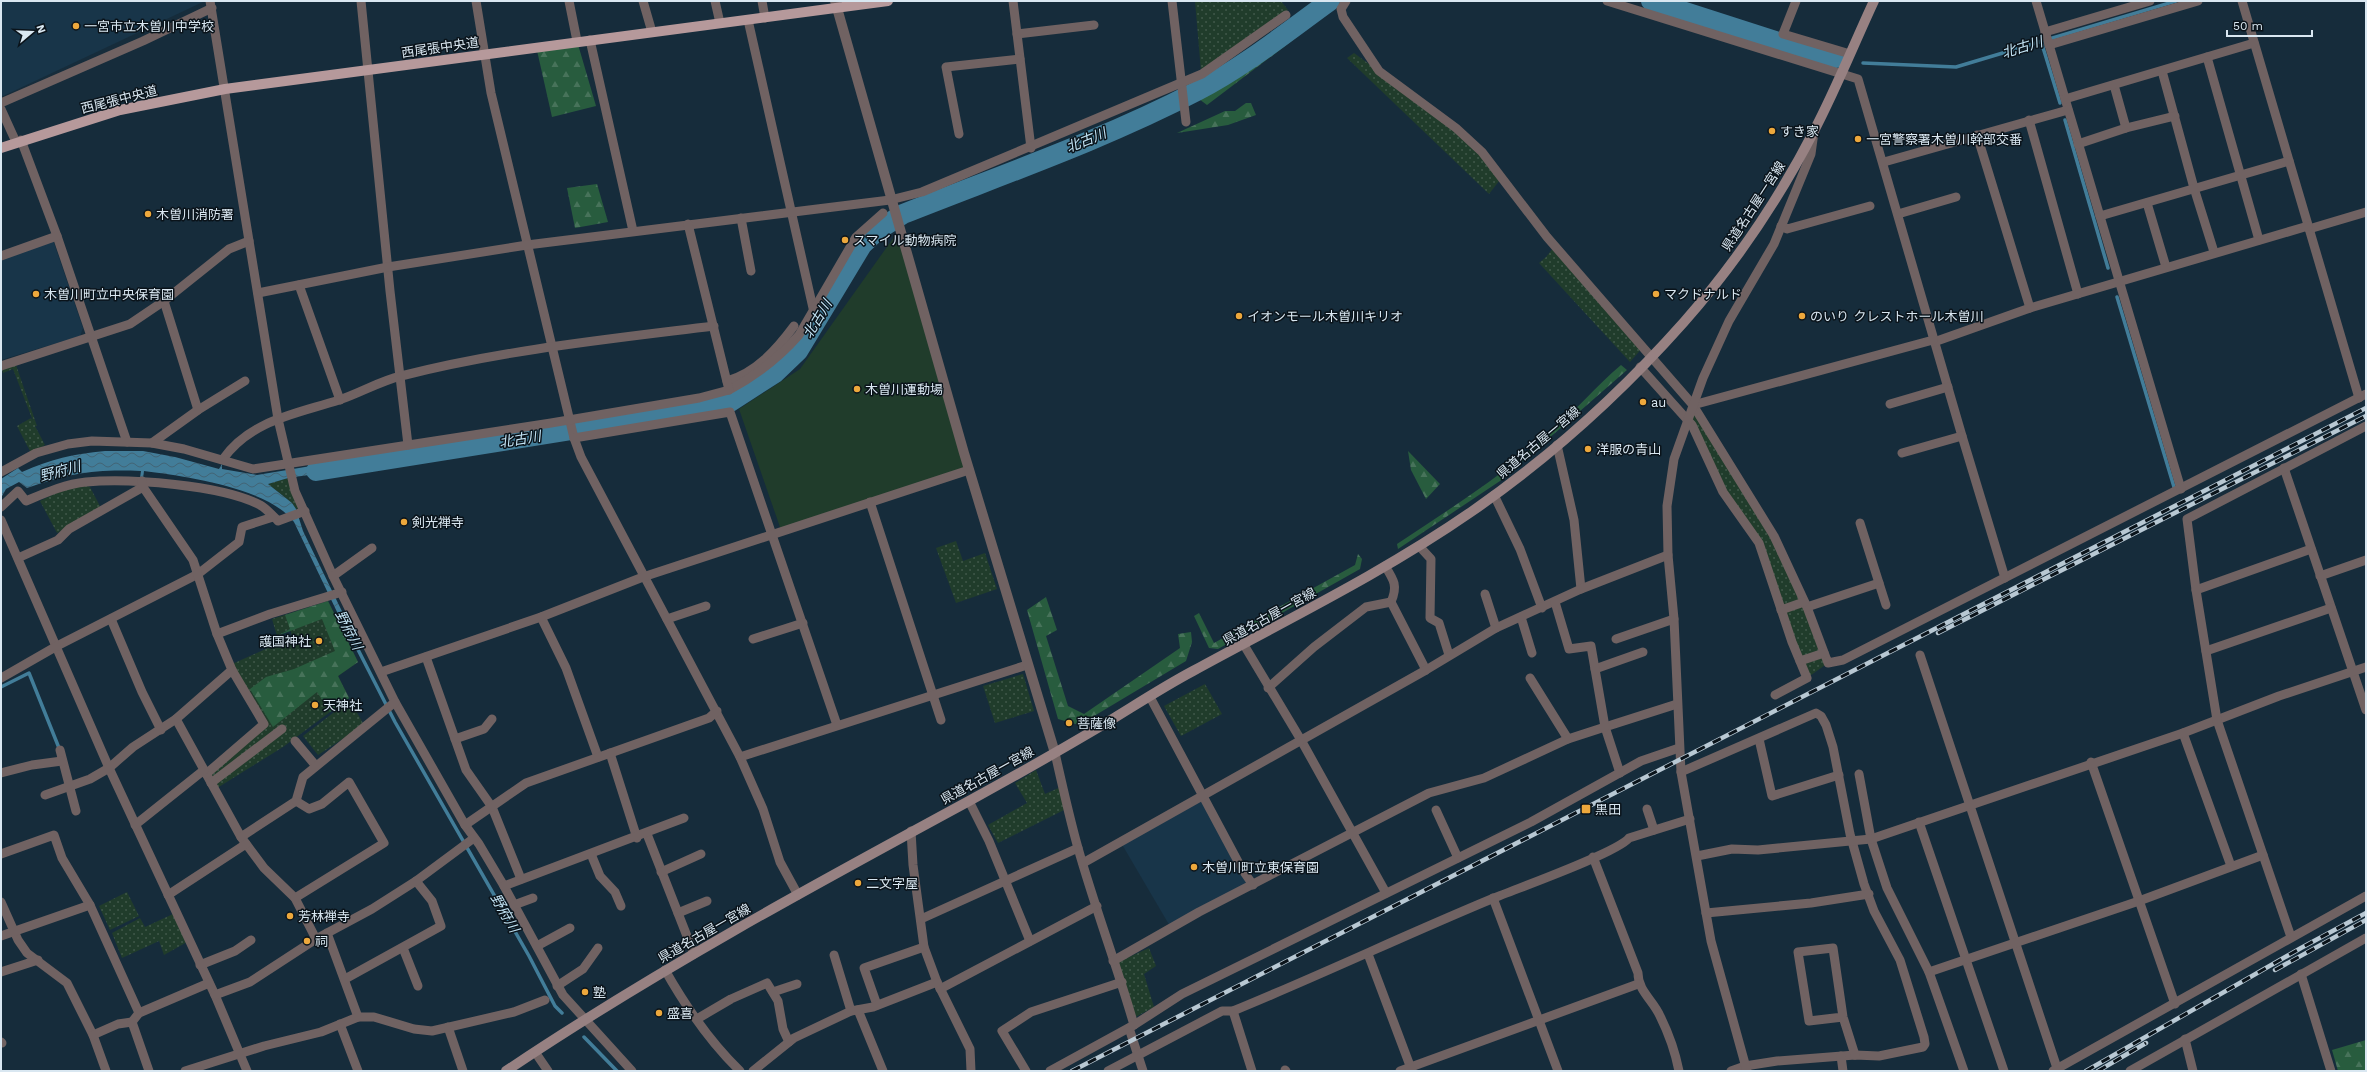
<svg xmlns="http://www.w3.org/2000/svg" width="2367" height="1072" viewBox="0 0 2367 1072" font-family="'Work Sans','Noto Sans JP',sans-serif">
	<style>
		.built { fill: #183549 }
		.grass { fill: url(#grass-dots) }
		.forest { fill: url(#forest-firs) }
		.garden { fill: #203c2b }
		.water { fill: url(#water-waves) }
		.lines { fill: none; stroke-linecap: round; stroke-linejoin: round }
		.stream { stroke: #427d99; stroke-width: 3.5 }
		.river { stroke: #427d99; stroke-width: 20 }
		.minor { stroke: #706262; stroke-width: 9 }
		.tertiary { stroke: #706262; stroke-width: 10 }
		.secondary { stroke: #978182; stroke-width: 10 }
		.primary { stroke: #b6999b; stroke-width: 10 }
		.rail-casing { stroke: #b8c8d3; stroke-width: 4.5 }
		.rail { stroke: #0a131a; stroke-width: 3; stroke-dasharray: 9; stroke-linecap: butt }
		.poi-dot { fill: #eda83c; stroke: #0a131a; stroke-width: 1.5 }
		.labels { text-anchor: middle; stroke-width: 3; stroke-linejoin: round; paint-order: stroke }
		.poi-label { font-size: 13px; fill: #d9e7f1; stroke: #0a131a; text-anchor: start }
		.street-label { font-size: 13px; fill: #d9e7f1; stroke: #0a131a }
		.water-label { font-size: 14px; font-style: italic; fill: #c3e4f5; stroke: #0a131a }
	</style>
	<defs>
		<pattern id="grass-dots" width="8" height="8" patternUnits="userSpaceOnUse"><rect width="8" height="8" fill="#203c2b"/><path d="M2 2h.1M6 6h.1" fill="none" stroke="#40584a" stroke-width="1.8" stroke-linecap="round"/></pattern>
		<pattern id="forest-firs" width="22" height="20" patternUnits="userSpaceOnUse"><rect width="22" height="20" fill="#285c3e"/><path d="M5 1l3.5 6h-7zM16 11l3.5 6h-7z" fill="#47735a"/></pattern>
		<pattern id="water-waves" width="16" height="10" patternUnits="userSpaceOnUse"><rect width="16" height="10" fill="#427d99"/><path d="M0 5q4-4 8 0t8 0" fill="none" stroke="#426475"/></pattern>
	</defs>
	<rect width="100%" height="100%" fill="#162c3b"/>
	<g class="built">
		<path d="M1 1H205L1 97Z"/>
		<path d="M53 240 83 328 80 336 1 360V259Z"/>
		<path d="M1203 795 1253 885 1171 928 1120 841Z"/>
	</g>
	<g class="grass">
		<path d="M1195 1H1281L1288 10 1201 71Z"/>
		<path d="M1354 53 1456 128 1503 176 1489 194 1347 58Z"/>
		<path d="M1553 248 1644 346 1630 362 1539 263 1546 257Z"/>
		<path d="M16 365 37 426H35L45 445 31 453 17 426 31 418 33 421 13 369 3 373 2 370Z"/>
		<path d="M1693 405 1774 536 1828 663 1807 678 1759 543 1731 504 1692 425Z"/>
		<path d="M288 478 300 508 296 509 292 503 268 484Z"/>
		<path d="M84 485 90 487 102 510 57 533 40 501 60 491Z"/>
		<path d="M956 541 963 561 985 553 997 589 956 603 936 548Z"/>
		<path d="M328 601 358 662 338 676 349 698 283 747 214 790 206 774 264 724 230 665 292 637 290 629 277 636 272 619Z"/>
		<path d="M1023 674 1034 711 995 723 983 686Z"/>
		<path d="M1205 684 1222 714 1181 736 1164 706Z"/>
		<path d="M350 700 364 725 318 755 303 736Z"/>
		<path d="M1036 770 1045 794 1063 786 1068 808 998 843 988 825 1027 803 1015 783Z"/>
		<path d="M127 892 139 916 110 930 99 906Z"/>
		<path d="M173 914 187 942 164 955 159 941 122 958 112 933 140 918 145 927Z"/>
		<path d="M1149 948 1156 966 1144 974 1154 1007 1132 1019 1114 964Z"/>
	</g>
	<g class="forest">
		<path d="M1289 36 1293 40 1207 105 1199 99 1259 59Z"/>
		<path d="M577 41 596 106 552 117 536 46Z"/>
		<path d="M1246 103H1251L1256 115 1228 125 1177 133 1225 111H1235Z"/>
		<path d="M597 184 608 222 575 228 567 188Z"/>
		<path d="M1621 365 1627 370 1500 481 1398 549 1397 544C1450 509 1503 475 1551 433 1575 411 1596 386 1621 365Z"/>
		<path d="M1408 451 1440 484 1426 499 1411 470Z"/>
		<path d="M1358 554 1362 559 1360 569 1218 649 1209 648 1194 616 1199 613 1214 643 1355 565Z"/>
		<path d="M1046 597 1057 630 1046 636 1068 706 1084 714 1180 648 1178 634 1191 632 1192 642 1186 661 1079 725 1058 719 1027 610Z"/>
		<path d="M328 601 358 662 338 676 349 698 330 712 317 692 273 727 250 689 266 677 294 669 335 651 322 619 277 636 290 629 285 615Z"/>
		<path d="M2366 1040V1071H2338L2332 1050Z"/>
	</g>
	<path class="garden" d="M899 230 969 470 781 530 739 409 800 369Z"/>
	<path class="water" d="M105 451H143L175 457 219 469 222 464V469L257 475 341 461 343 470 288 478 268 484 292 503 296 509 303 531 353 634 349 637 294 522C269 488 184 476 144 471L143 479 140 478 141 471C95 469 71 473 27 488L19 482 6 489 1 498V479L18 468 22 472C51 459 73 454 105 451Z"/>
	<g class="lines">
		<g class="stream">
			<path d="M2041 41 2060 103"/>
			<path d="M1863 63 1956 67 2176 1"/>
			<path d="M2065 120 2108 268"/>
			<path d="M2117 297 2174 487"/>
			<path d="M349 632 395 722 529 956 555 1006 562 1013"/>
			<path d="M1 687 29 673 59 748"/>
			<path d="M584 1037 617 1071"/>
		</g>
		<g class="river">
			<path d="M1651 1 1816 54 1836 58"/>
			<path d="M316 471 703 409 730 402 775 373 798 351 862 245 878 230 903 214C1001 175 1103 140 1197 91 1245 66 1287 32 1330 1"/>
		</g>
		<g class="minor">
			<path d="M210 1 278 419 295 491 333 576 395 702 465 825 479 844 504 886 563 995 632 1071"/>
			<path d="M361 1 390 291 408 445"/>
			<path d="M476 1 491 93 574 438 581 457 740 757 763 809 780 862 798 895"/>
			<path d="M569 1 577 41"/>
			<path d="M643 1 652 32"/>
			<path d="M715 1 720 23"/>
			<path d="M762 1 765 18"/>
			<path d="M1013 1 1031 148"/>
			<path d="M1172 1 1186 122"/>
			<path d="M1346 1 1341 9 1343 17 1379 71 1456 128 1482 152 1547 237 1693 405 1774 536 1807 607 1828 663 1843 660 2366 394"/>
			<path d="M1607 1 1858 79 1962 436 1902 453"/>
			<path d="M1796 1 1783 34 1850 54"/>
			<path d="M2036 1 2181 489"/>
			<path d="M2242 1 2359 398"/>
			<path d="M748 20 813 308"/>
			<path d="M2045 32 2150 1"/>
			<path d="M1017 34 1094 25"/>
			<path d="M590 40 633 231"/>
			<path d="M2049 45 2198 1"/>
			<path d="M2207 57 2259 240"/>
			<path d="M2162 71 2194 188 2214 252"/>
			<path d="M2114 85 2126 128"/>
			<path d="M2065 99 2254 43"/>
			<path d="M1 103 143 41 212 8"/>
			<path d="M1 109 16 142"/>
			<path d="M2029 120 2078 294"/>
			<path d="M959 134 946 67 1020 59"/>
			<path d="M1977 135 2030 308"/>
			<path d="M21 140 57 236 127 442"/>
			<path d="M2078 144 2126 128 2175 116"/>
			<path d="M1884 162 2068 110"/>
			<path d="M2147 203 2166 267"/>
			<path d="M1898 214 1956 197"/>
			<path d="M2100 216 2289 161"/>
			<path d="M741 218 751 271"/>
			<path d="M1781 226 1787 229 1870 206"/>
			<path d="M2309 229 2366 212"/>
			<path d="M1 256 57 236"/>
			<path d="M299 285 340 400"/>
			<path d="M258 293 388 267 527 245 890 200 922 192 1202 74 1286 15"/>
			<path d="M164 301 198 410"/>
			<path d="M1934 342 2030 308 2308 226"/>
			<path d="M1 366 130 324 164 301 229 249 249 241"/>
			<path d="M1640 367 1692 425 1723 492 1759 543 1792 642 1807 678 1775 695"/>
			<path d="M727 381C756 373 777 349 794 326"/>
			<path d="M729 390C757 375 778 359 799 335L856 237 883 213"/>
			<path d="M1890 404 1948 387"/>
			<path d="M1693 405 1933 340"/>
			<path d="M1962 436 2005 578"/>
			<path d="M574 438 730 412 837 725"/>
			<path d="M152 443 198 410 245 381"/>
			<path d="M1557 445 1574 520 1581 589"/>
			<path d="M223 459C251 420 296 414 339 400 360 393 380 381 401 376 503 350 610 339 714 326"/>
			<path d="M2284 468 2366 710"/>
			<path d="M1 472 36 453 68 444 92 441 152 443 184 449 253 469 551 423 699 398 729 390 688 224"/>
			<path d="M1494 495 1520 549 1542 608"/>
			<path d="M870 502 941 720"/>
			<path d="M1 507 18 491 26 501C45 493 65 484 86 482 129 478 222 485 260 505 267 509 273 516 278 521L305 511"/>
			<path d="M1 520 109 768 215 995 247 1071"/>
			<path d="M1419 546 1431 559 1430 618 1439 623 1449 655"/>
			<path d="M18 558 58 540 69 529 143 487"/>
			<path d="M1385 566C1394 580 1398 586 1391 602L1426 670"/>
			<path d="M333 576 372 548"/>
			<path d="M2320 576 2366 560"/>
			<path d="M1879 583 1886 605"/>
			<path d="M2196 590 2311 549"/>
			<path d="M1485 594 1496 628"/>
			<path d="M1807 607 1879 583 1860 523"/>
			<path d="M1781 610 1804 602"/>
			<path d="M541 617 566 668 598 757"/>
			<path d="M1521 617 1532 653"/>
			<path d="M111 619 142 692 161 730"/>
			<path d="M667 619 706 606"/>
			<path d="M217 634 270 614 342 592"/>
			<path d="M753 639 803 623"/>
			<path d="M1616 639 1674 619"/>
			<path d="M1244 645 1301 740 1386 893"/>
			<path d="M2206 651 2331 608"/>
			<path d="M1920 655 2057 1068"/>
			<path d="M426 657 466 770 492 807 521 879"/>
			<path d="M1800 661 1824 653"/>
			<path d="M1595 669 1643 652"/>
			<path d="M381 672 541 617 643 577 969 470"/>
			<path d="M1 678 57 646 198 574 239 542 242 527 273 517"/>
			<path d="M1530 678 1568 739"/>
			<path d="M1268 688 1314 647 1366 607 1391 602"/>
			<path d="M1150 697 1242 869 1253 885"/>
			<path d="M176 719 241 837 264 868 295 898 316 939"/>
			<path d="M2183 733 2231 866"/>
			<path d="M455 739 484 729 492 719"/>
			<path d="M1759 739 1772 796 1839 775"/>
			<path d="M295 741 316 766"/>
			<path d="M60 750 76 811"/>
			<path d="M610 753 637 838"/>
			<path d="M1055 753C1062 784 1069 816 1078 848 1095 908 1117 966 1134 1025"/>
			<path d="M740 757 1027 665"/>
			<path d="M2091 762 2175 1004"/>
			<path d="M1681 772 1816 713 1821 716 1826 725 1833 747 1850 834 1864 884 1874 911 1900 960 1924 1037 1925 1044 1923 1047 1879 1056 1855 1055 1777 1061 1745 1066 1731 1071"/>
			<path d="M1 773 32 765 62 761"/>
			<path d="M1620 773 1605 727 1677 704"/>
			<path d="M206 774 264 724 232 670"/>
			<path d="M1859 774 1871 839 1887 888 1929 972 1964 1071"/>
			<path d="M211 783 282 729"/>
			<path d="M45 795 90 779 109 768 133 747 176 719 232 670 217 634 193 560 143 487 142 481"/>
			<path d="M969 801 989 841 1030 941"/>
			<path d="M1647 809 1654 830"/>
			<path d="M1436 810 1458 858"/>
			<path d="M1919 822 2004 1071"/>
			<path d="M135 825 204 770"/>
			<path d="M465 825 526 783 709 718 717 711"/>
			<path d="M911 831 913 865 924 947 937 982 970 1049 971 1071"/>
			<path d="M647 834 694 954"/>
			<path d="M241 837 296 801 303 777 395 702"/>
			<path d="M1 854 54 835 62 858 90 905 139 1013"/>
			<path d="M591 854 600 876 615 892 621 906"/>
			<path d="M1697 856 1732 849 1758 850 1871 839 2183 733 2279 696 2366 667"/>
			<path d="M1593 857 1638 973C1638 991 1653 1000 1660 1016 1669 1034 1675 1051 1679 1071"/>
			<path d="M1083 863 1426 670 1496 628 1581 589 1668 555"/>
			<path d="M661 872 701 854"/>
			<path d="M504 886 684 818"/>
			<path d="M168 895 246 844"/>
			<path d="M295 898 384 843 349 782 322 804 309 809 296 801"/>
			<path d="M1493 898 1558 1071"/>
			<path d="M1 902 18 940 27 953 67 983 93 1035 106 1071"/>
			<path d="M514 905 533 898"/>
			<path d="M678 913 707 901"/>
			<path d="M1706 913 1811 903 1869 894"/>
			<path d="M921 919 1078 848"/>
			<path d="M327 933 358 1017"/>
			<path d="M1 936 90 905"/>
			<path d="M2291 937 2217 720 2196 590 2187 519 2366 426"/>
			<path d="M537 946 570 928"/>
			<path d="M403 948 418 986"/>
			<path d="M1368 954 1412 1071"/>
			<path d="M834 955 851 1011"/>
			<path d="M1113 961 1199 912 1429 793 1484 778 1568 739 1605 727 1591 646 1569 649 1555 602"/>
			<path d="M200 965 235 951 251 940"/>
			<path d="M665 970C686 1007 710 1042 740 1071"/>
			<path d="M1 972 38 960"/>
			<path d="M1929 972 2139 901 2263 855"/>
			<path d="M2301 974 2331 1071"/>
			<path d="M345 979 441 926 432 901 416 881"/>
			<path d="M557 986 583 969 598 948"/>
			<path d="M940 989 1097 906"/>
			<path d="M773 992 797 984"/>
			<path d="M215 995 250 982 316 939 372 909 416 881 474 838"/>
			<path d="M877 1005 864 968 924 947"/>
			<path d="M858 1010 883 1071"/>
			<path d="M1233 1011 1252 1071"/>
			<path d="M1843 1017 1809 1021 1798 952 1833 948 1843 1017 1855 1055"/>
			<path d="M697 1019 731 999 767 983 778 1001 783 1029 789 1042"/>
			<path d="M340 1024 358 1071"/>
			<path d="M448 1027 463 1071"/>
			<path d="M1129 1028 1143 1071"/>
			<path d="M93 1035 118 1024 132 1022"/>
			<path d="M2185 1039 2193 1071"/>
			<path d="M1 1042 2 1043"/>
			<path d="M535 1052 548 1071"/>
			<path d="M1841 1056 1843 1071"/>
			<path d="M1285 1070 1286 1071"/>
			<path d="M149 1071 132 1022 139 1013 209 983"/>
			<path d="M185 1071 264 1046 321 1032 358 1017H374L414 1029 432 1031 514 1012 545 1000"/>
			<path d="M753 1071 794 1038 851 1011 873 1007 937 982"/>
			<path d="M1026 1071 1002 1031 1031 1012 1122 982"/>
			<path d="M1050 1071 1134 1025 1182 994 1531 822 1641 761 1679 748"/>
			<path d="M1108 1071 1222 1011H1233C1321 975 1407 934 1494 898 1518 888 1617 853 1629 838L1690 819"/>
			<path d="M1400 1071 1638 984"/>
			<path d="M1747 1071 1711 941 1681 772 1674 619 1668 555 1667 506 1674 459 1703 378 1729 321 1774 244 1811 154 1814 132"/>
			<path d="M2053 1071 2366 896"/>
			<path d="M2130 1071 2366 938"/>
		</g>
		<path class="tertiary" d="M835 1 964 453 1055 753"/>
		<path class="secondary" d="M506 1071C655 971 812 886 969 801 1013 777 1057 752 1101 726 1131 708 1161 688 1193 671 1286 620 1383 573 1471 512 1549 458 1621 393 1684 322 1735 264 1779 199 1814 131 1836 89 1854 44 1874 1"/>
		<path class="primary" d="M1 148 120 110 225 89 888 1"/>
		<defs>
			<g id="rail">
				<path d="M1938 633 2366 416"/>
				<path d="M2275 970 2366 920"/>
				<path d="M1072 1071 2366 408"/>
				<path d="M2086 1071 2301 948 2366 913"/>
				<path d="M2098 1071 2146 1043"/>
			</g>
		</defs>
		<use href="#rail" class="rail-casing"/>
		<use href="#rail" class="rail"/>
	</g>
	<g class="poi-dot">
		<circle cx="76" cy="26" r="4"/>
		<circle cx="1772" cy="131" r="4"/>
		<circle cx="1858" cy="139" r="4"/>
		<circle cx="148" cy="214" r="4"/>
		<circle cx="845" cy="240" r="4"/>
		<circle cx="36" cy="294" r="4"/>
		<circle cx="1656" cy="294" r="4"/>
		<circle cx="1239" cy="316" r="4"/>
		<circle cx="1802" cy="316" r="4"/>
		<circle cx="857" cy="389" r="4"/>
		<circle cx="1643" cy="402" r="4"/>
		<circle cx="1588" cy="449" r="4"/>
		<circle cx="404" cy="522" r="4"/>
		<circle cx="319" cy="641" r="4"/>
		<circle cx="315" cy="705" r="4"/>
		<circle cx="1069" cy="723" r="4"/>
		<rect x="1581" y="804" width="10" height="10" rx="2"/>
		<circle cx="1194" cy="867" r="4"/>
		<circle cx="858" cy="883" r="4"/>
		<circle cx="290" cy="916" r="4"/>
		<circle cx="307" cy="941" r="4"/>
		<circle cx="585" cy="992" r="4"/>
		<circle cx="659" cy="1013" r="4"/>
	</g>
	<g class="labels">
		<g class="poi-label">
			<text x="84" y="31">一宮市立木曽川中学校</text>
			<text x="1780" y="136">すき家</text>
			<text x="1866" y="144">一宮警察署木曽川幹部交番</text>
			<text x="156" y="219">木曽川消防署</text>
			<text x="853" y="245">スマイル動物病院</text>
			<text x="44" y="299">木曽川町立中央保育園</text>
			<text x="1664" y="299">マクドナルド</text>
			<text x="1247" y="321">イオンモール木曽川キリオ</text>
			<text x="1810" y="321">のいり クレストホール木曽川</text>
			<text x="865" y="394">木曽川運動場</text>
			<text x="1651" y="407">au</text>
			<text x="1596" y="454">洋服の青山</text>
			<text x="412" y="527">剣光禅寺</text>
			<text x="311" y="646" text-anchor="end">護国神社</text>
			<text x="323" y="710">天神社</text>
			<text x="1077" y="728">菩薩像</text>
			<text x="1595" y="814">黒田</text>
			<text x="1202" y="872">木曽川町立東保育園</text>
			<text x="866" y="888">二文字屋</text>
			<text x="298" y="921">芳林禅寺</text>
			<text x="315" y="946">祠</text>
			<text x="593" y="997">塾</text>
			<text x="667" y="1018">盛喜</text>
		</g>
		<g class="street-label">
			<text transform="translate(440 47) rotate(-8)" y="5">西尾張中央道</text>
			<text transform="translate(119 99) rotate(-14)" y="5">西尾張中央道</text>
			<text transform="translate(1753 206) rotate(-57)" y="5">県道名古屋一宮線</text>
			<text transform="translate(1538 442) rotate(-40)" y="5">県道名古屋一宮線</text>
			<text transform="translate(1269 616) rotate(-29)" y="5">県道名古屋一宮線</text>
			<text transform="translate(987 775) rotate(-29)" y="5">県道名古屋一宮線</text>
			<text transform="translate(704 933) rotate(-30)" y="5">県道名古屋一宮線</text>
		</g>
		<g class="water-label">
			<text transform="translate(2022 47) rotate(-17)" y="5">北古川</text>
			<text transform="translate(1086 140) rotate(-22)" y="5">北古川</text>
			<text transform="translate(817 319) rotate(-59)" y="5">北古川</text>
			<text transform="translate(520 439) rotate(-9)" y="5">北古川</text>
			<text transform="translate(60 471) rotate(-15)" y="5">野府川</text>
			<text transform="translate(349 630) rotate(63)" y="5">野府川</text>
			<text transform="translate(505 913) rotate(60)" y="5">野府川</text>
		</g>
	</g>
	<rect width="2367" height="1072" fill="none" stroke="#d9e7f1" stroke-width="4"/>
	<g transform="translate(32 32) rotate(71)" stroke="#0a131a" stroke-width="3" paint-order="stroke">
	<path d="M0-3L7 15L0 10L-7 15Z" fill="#d9e7f1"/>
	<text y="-6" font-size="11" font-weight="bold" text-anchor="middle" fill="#d9e7f1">N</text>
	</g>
	<path d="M2227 30v6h85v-6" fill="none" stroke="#d9e7f1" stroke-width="2"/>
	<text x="2233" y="30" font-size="12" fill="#d9e7f1" stroke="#0a131a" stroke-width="3" paint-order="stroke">50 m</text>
</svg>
